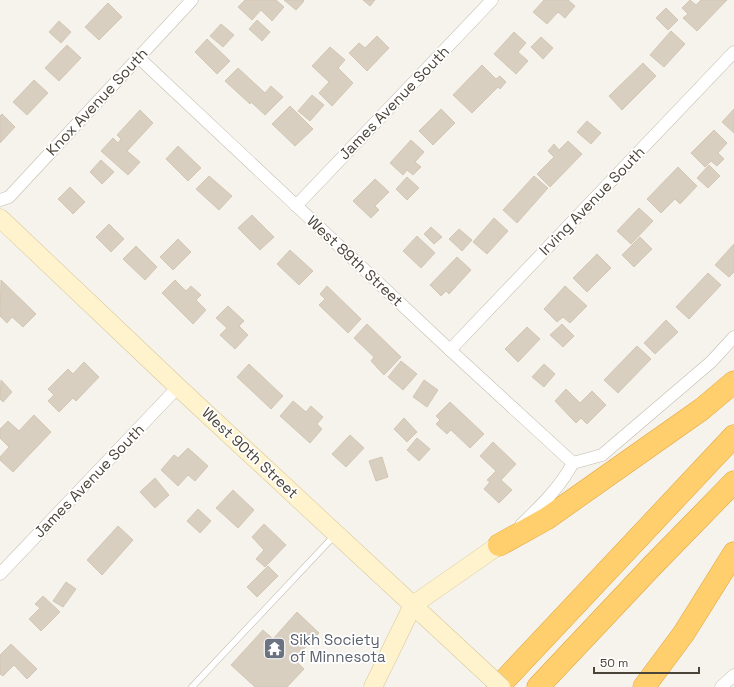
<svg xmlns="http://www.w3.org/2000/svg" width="734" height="687" viewBox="0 0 734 687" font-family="'Space Grotesk',sans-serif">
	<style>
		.building { fill: #d8cfc1; stroke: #d3c7b4 }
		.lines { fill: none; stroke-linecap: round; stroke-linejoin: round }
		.lane-casing { stroke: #c2bbae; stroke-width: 7 }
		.street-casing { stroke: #c2bbae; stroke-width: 13 }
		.secondary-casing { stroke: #d6c79b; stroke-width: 19 }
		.highway-casing { stroke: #e0a43c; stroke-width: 23 }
		.lane { stroke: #fff; stroke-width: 6 }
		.street { stroke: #fff; stroke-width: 12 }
		.secondary { stroke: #fff3cd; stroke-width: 18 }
		.highway { stroke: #ffcf6e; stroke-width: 22 }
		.secondary-bridge-casing { stroke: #d6c79b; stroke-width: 19; stroke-linecap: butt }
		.secondary-bridge { stroke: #fff3cd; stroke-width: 18 }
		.labels { text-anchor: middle; stroke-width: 3.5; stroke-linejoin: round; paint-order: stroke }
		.street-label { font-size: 15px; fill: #4b4439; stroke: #fff }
		.worship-label { font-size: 15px; fill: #5b616d; stroke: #fff; text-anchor: start }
	</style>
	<rect width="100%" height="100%" fill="#f6f3ec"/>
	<g class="building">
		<path d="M245 0H276L284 7 272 21 261 10 252 20 238 7Z"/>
		<path d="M284 0H303L304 1 296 10Z"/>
		<path d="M363 0H375L370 6Z"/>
		<path d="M544 0H568L575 6 565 18 558 12 547 24 533 12Z"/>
		<path d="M690 0 696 5 701 0H727L697 31 683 18 688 14 682 8Z"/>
		<path d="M108 3 122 17 99 40 85 27Z"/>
		<path d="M666 8 678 20 668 30 656 18Z"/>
		<path d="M257 20 270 32 262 41 249 29Z"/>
		<path d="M59 21 71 32 61 43 49 32Z"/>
		<path d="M221 24 234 35 223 47 210 36Z"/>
		<path d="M671 31 685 44 664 67 650 55Z"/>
		<path d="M514 32 526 43 518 52 528 61 516 74 494 54Z"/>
		<path d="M377 36 389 48 367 71 349 53 359 43 365 48Z"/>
		<path d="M541 37 553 48 543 59 531 47Z"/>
		<path d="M207 39 230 61 217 74 195 52Z"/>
		<path d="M67 45 81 58 59 81 45 68Z"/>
		<path d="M330 47 345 60 338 68 353 83 332 106 319 93 329 82 312 66Z"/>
		<path d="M643 63 656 76 622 110 609 96Z"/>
		<path d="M482 65 496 79 500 76 506 82 500 89 498 87 472 113 453 95Z"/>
		<path d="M238 68 265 93 271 86 283 97 265 115 251 102 250 104 225 81Z"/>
		<path d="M34 80 48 93 27 115 13 102Z"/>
		<path d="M312 95 324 105 310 121 298 111Z"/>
		<path d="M290 106 313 129 295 146 272 124Z"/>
		<path d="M441 109 455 123 433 145 419 131Z"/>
		<path d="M734 109V133L722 122Z"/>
		<path d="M140 110 153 123 127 151 140 162 128 175 101 151 113 138 118 143 121 139 117 135Z"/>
		<path d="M2 114 15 127 0 143V116Z"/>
		<path d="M587 121 601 133 591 144 577 132Z"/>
		<path d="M714 130 727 143 718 153 724 159 717 166 711 161 705 167 691 153Z"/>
		<path d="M411 140 424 152 415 162 421 167 413 175 407 170 403 175 390 163Z"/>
		<path d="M568 141 582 154 550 187 537 174 554 157 548 151 554 144 559 150Z"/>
		<path d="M178 146 201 168 188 181 166 159Z"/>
		<path d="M101 160 114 172 102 184 90 172Z"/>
		<path d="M709 165 720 176 708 188 697 178Z"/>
		<path d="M678 167 697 186 680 204 675 199 661 213 647 199Z"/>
		<path d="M209 176 232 196 219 210 196 189Z"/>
		<path d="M534 176 548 188 517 223 503 210Z"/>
		<path d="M407 177 419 188 407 200 396 189Z"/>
		<path d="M375 179 389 192 375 206 379 210 371 218 353 201Z"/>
		<path d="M70 187 85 202 73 214 58 199Z"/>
		<path d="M639 208 653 221 631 244 617 231Z"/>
		<path d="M252 215 274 237 260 250 238 228Z"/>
		<path d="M494 218 508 231 487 254 473 242Z"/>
		<path d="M109 224 124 239 111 252 96 237Z"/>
		<path d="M431 227 442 237 434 244 424 234Z"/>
		<path d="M459 229 472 240 462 251 449 239Z"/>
		<path d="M417 236 435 253 421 268 403 251Z"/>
		<path d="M640 237 652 249 634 267 622 255Z"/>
		<path d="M178 239 191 252 173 270 160 257Z"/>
		<path d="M734 244V272L729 277 715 265Z"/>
		<path d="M136 246 157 267 145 280 123 259Z"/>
		<path d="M290 250 313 271 299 285 277 264Z"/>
		<path d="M597 254 611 268 587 292 573 278Z"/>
		<path d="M457 257 471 270 449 294 446 291 441 296 430 285Z"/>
		<path d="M708 273 721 285 689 319 676 307Z"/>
		<path d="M1 280 36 314 23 327 12 317 7 323 0 316Z"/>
		<path d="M175 280 186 291 191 286 201 295 196 300 206 310 193 324 162 293Z"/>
		<path d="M327 286 361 319 348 333 319 305 325 299 320 294Z"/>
		<path d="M565 286 587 306 570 323 563 317 557 322 544 309Z"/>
		<path d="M228 306 244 321 239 326 248 335 235 349 220 335 227 328 216 318Z"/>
		<path d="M666 320 678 332 655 354 644 343Z"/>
		<path d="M367 324 401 357 384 375 371 361 374 357 354 338Z"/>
		<path d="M562 324 574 336 563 347 550 335Z"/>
		<path d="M527 327 540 339 518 362 505 349Z"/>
		<path d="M637 346 651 359 618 393 604 380Z"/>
		<path d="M401 361 417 374 403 390 388 377Z"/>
		<path d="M84 362 99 377 76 401 73 398 59 412 48 401 54 395 48 389 68 369 73 374Z"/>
		<path d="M249 364 283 396 271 409 237 377Z"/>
		<path d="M544 364 555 374 544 387 532 377Z"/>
		<path d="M1 380 12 392 3 402 0 399Z"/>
		<path d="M424 380 438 390 427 407 413 397Z"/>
		<path d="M566 389 580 403 592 391 606 405 587 424 581 418 576 423 555 401Z"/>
		<path d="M293 401 306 412 311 406 323 417 317 424 322 429 310 443 280 416Z"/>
		<path d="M450 402 484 434 470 448 451 430 447 434 436 424 440 420 436 416Z"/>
		<path d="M34 415 51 432 13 472 0 460V457L9 447 0 438V429L8 421 19 431Z"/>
		<path d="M404 418 417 432 407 442 394 429Z"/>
		<path d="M350 435 364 448 346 467 332 454Z"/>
		<path d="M417 438 430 449 419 461 407 450Z"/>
		<path d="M493 442 516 464 501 480 512 490 499 503 484 489 490 482 487 480 496 471 480 456Z"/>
		<path d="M188 448 208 466 195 481 188 475 178 486 161 470 174 455 178 458Z"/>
		<path d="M382 457 388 477 376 481 369 461Z"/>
		<path d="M155 478 169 495 155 508 140 492Z"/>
		<path d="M233 490 254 510 238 528 216 508Z"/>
		<path d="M198 509 211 521 200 533 187 521Z"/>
		<path d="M264 524 286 545 265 567 256 559 264 550 252 537Z"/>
		<path d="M118 526 133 540 102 575 87 560Z"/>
		<path d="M268 566 278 576 257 597 247 587Z"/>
		<path d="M66 582 76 589 63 607 53 601Z"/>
		<path d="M43 596 60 612 41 631 29 619 40 608 35 604Z"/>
		<path d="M297 612 319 633 294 659 304 669 287 687H255L231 665 263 630 273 639Z"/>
		<path d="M11 644 37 669 27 679 14 665 3 676 0 674V655Z"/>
	</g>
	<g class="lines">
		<defs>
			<path id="lane" d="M192 687 335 535"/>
			<g id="street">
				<path d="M138 57 450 350 573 463"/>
				<path d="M0 200 9 197 192 0"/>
				<path d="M296 206 492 0"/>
				<path d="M450 350 734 52"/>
				<path d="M521 525C541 506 560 487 573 463L602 455 711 362 734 337"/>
				<path d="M0 574 178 387"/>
				<path d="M721 687 734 675"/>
			</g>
			<g id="secondary">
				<path d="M0 218 178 387 458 647"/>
				<path d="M373 687 413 605 499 545"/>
			</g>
			<g id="highway">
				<path d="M499 545 546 519 702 409 734 382"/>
				<path d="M498 687 734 436"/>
				<path d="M538 687 652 566 734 482"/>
				<path d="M644 687 684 633 734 553"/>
			</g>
		</defs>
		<use href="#lane" class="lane-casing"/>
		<use href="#street" class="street-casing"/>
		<use href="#secondary" class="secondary-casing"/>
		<use href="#highway" class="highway-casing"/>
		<use href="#lane" class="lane"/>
		<use href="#street" class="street"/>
		<use href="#secondary" class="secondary"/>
		<use href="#highway" class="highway"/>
		<defs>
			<path id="secondary-bridge" d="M458 647 501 687"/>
		</defs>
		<use href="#secondary-bridge" class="secondary-bridge-casing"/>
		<use href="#secondary-bridge" class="secondary-bridge"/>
	</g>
	<defs>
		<symbol id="temple-square" viewBox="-11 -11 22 22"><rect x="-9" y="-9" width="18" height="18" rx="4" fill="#6b7280" stroke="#fff"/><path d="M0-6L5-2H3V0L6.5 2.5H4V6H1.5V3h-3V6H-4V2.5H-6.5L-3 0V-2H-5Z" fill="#fff"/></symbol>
	</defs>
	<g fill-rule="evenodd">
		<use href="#temple-square" x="262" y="636" width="25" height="25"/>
	</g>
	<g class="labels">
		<g class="street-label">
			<text transform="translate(97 102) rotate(-47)" y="5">Knox Avenue South</text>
			<text transform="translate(394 103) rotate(-46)" y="5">James Avenue South</text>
			<text transform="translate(592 201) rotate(-46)" y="5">Irving Avenue South</text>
			<text transform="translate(355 261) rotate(43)" y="5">West 89th Street</text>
			<text transform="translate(250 453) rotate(43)" y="5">West 90th Street</text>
			<text transform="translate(89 481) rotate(-46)" y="5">James Avenue South</text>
		</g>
		<g class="worship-label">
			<text x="290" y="645">Sikh Society<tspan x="290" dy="17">of Minnesota</tspan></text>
		</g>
	</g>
	<path d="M594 667v6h105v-6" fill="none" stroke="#4b4439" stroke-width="2"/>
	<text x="600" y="667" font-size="12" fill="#4b4439" stroke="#ffffff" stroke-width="3" paint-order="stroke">50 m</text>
</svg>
